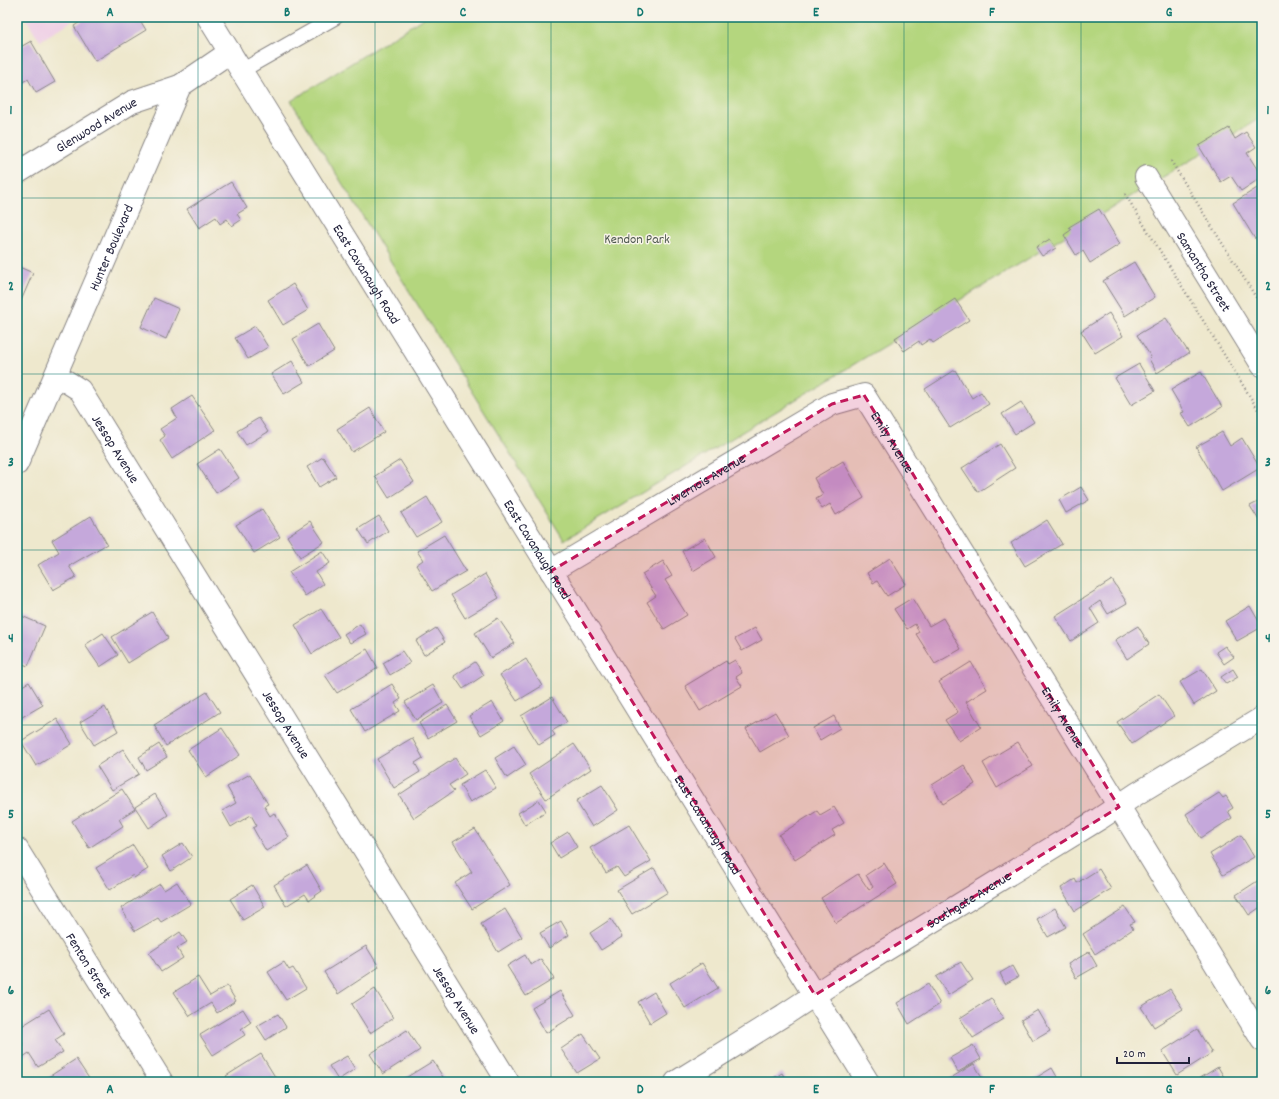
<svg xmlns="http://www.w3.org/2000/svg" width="1279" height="1099" viewBox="0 0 1279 1099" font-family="Dekko,sans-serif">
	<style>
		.built { fill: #efd0e6 }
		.green { fill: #b4d67e; stroke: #6b7c5c }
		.building { fill: #c5a8db }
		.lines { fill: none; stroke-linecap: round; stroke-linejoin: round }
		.service-casing { stroke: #888584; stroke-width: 16 }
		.minor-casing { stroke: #888584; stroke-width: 24 }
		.tertiary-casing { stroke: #888584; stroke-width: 24 }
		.path { stroke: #888584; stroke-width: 2.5; stroke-dasharray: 1 3; stroke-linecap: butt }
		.service { stroke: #fff; stroke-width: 14 }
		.minor { stroke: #fff; stroke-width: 22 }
		.tertiary { stroke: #fff; stroke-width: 22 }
		.marked { fill: #c2185b; fill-opacity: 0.2; stroke: #c2185b; stroke-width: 3; stroke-dasharray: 8 5; stroke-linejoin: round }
		.grid { fill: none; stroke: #0f766e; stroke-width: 1; stroke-opacity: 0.55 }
		.labels { text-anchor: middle; stroke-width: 3; stroke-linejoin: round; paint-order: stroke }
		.street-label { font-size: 14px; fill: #22223b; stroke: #f7f3e8 }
		.park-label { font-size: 14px; fill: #4e584f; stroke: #f7f3e8 }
		.neatline { fill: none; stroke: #0f766e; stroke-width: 1.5 }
		.grid-label { font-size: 13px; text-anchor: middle; font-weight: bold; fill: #0f766e }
	</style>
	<rect width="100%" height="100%" fill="#f7f3e8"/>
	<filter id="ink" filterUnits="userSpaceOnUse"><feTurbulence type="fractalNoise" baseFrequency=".025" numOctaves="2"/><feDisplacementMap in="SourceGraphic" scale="8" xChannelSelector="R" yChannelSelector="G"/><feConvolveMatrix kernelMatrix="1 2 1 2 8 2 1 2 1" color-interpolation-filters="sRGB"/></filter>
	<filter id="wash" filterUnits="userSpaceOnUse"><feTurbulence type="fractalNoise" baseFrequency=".012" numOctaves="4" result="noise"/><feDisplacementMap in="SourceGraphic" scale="16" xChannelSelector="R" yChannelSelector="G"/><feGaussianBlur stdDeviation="0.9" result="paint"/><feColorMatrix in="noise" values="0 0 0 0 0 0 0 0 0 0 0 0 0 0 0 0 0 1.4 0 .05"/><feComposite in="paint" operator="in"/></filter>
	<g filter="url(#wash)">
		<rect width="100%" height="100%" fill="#eee8cd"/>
		<path class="built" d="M25 17H78L40 41Z"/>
		<path class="green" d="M425 17H1262V117L564 540 291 101Z"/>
		<g id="blocks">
			<g class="building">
				<path d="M88 17H138L146 30 95 61 74 26Z"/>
				<path d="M31 41 55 82 36 93 28 79 17 85V49Z"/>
				<path d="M1229 128 1235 139 1246 132 1256 147 1247 153 1262 177 1241 191 1231 176 1221 182 1199 146Z"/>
				<path d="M231 182 247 208 237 214 241 220 232 226 227 219 220 224 216 217 199 228 187 209Z"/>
				<path d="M1262 185V235L1255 239 1233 203Z"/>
				<path d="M1099 209 1120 244 1090 263 1083 251 1076 255 1064 235 1071 230 1069 227Z"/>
				<path d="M1050 239 1056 248 1042 256 1036 247Z"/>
				<path d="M1134 262 1155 297 1125 316 1103 281Z"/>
				<path d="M17 266 33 273 17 310Z"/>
				<path d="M293 284 308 310 283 325 268 300Z"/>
				<path d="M154 298 179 309 166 339 141 327Z"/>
				<path d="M955 299 969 320 933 343 930 339 921 345 919 341 904 351 895 338Z"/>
				<path d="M1109 313 1123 336 1095 353 1081 331Z"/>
				<path d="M1166 318 1189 353 1157 373 1149 359 1151 357 1137 335Z"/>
				<path d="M318 324 334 351 309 366 293 339Z"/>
				<path d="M255 326 268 347 248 359 235 338Z"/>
				<path d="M292 361 304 382 284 394 271 374Z"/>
				<path d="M1139 364 1155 391 1131 405 1115 378Z"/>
				<path d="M955 370 972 398 981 392 989 404 950 428 925 389Z"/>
				<path d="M1201 372 1222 407 1190 427 1181 413 1184 412 1171 390Z"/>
				<path d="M192 396 215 430 172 459 160 440 165 436 160 429 177 418 172 409Z"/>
				<path d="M1021 402 1034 422 1015 434 1002 414Z"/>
				<path d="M370 408 384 432 352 452 337 429Z"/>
				<path d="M259 418 268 432 246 445 237 431Z"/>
				<path d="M1222 432 1230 446 1242 438 1260 468 1222 491 1196 447Z"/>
				<path d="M1000 444 1015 468 978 492 962 468Z"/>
				<path d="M220 449 239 478 216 493 197 464Z"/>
				<path d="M323 457 336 477 319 487 307 467Z"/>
				<path d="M400 460 414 482 389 498 375 476Z"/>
				<path d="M843 461 864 498 836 515 830 504 822 509 816 499 823 495 814 478Z"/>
				<path d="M1081 487 1089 500 1066 513 1059 500Z"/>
				<path d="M427 497 442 522 416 537 401 513Z"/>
				<path d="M1262 500V525L1250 506Z"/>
				<path d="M262 509 280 537 254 553 236 525Z"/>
				<path d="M91 516 107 544 69 566 76 577 53 590 38 565 59 552 52 540Z"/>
				<path d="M379 516 388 531 368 544 358 529Z"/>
				<path d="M1047 520 1062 544 1025 566 1011 543Z"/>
				<path d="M310 521 324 542 300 557 287 536Z"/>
				<path d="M444 535 466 571 432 591 416 565 423 560 417 551Z"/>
				<path d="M705 538 716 557 693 571 682 551Z"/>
				<path d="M322 551 330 563 316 572 323 584 305 596 289 572Z"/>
				<path d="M890 558 906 584 887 596 877 581 873 583 867 573Z"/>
				<path d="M663 561 672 576 665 580 687 615 664 629 647 602 656 596 642 574Z"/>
				<path d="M485 574 499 598 465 618 451 595Z"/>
				<path d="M1112 580 1127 603 1108 614 1100 601 1090 608 1099 623 1071 641 1055 616Z"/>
				<path d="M912 598 929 626 943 618 961 649 935 664 916 634 919 632 915 624 907 629 894 609Z"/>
				<path d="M1250 606 1262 627 1237 641 1225 621Z"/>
				<path d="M321 609 339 637 312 654 295 625Z"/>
				<path d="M152 612 168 638 128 663 112 637Z"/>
				<path d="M17 614 45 626 28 666 20 663 17 670Z"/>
				<path d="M498 618 515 643 491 658 475 633Z"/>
				<path d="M360 624 366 634 350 643 344 634Z"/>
				<path d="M1138 626 1149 644 1127 659 1115 640Z"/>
				<path d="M436 628 445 642 424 655 416 641Z"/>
				<path d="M755 628 762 640 742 651 735 639Z"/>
				<path d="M103 633 118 655 100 667 85 645Z"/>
				<path d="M1225 646 1234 657 1224 664 1216 652Z"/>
				<path d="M367 649 378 668 337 693 325 675Z"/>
				<path d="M402 651 410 663 390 675 383 663Z"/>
				<path d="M526 659 542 686 517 701 500 675Z"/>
				<path d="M735 660 742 673 736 677 742 686 700 711 685 686 726 661 728 664Z"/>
				<path d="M475 662 484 675 463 689 454 676Z"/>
				<path d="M971 662 987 689 966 702 981 727 959 741 945 720 958 712 939 682Z"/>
				<path d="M1202 669 1216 691 1194 705 1180 682Z"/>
				<path d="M1233 669 1238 677 1226 684 1221 677Z"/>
				<path d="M29 682 43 705 17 720V689Z"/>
				<path d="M392 684 401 699 395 703 400 711 365 732 351 709Z"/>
				<path d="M433 685 443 703 416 720 405 702Z"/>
				<path d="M207 692 220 712 166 746 154 725Z"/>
				<path d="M1159 694 1174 716 1132 744 1117 722Z"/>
				<path d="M552 697 567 722 552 731 555 735 539 745 521 716Z"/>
				<path d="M492 702 504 721 481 735 469 716Z"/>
				<path d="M447 705 457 721 428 738 419 723Z"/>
				<path d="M105 707 118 731 94 745 80 722Z"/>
				<path d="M775 712 789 735 760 752 746 729Z"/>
				<path d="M834 716 840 728 820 740 813 728Z"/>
				<path d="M57 719 72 744 36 766 21 741Z"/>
				<path d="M222 728 240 755 206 777 188 750Z"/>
				<path d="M412 738 423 758 415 763 420 772 394 788 377 759Z"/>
				<path d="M1018 742 1033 766 997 788 983 763Z"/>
				<path d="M159 744 167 757 146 770 139 757Z"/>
				<path d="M574 744 591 769 546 799 529 774Z"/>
				<path d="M514 746 526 765 507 778 495 758Z"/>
				<path d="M123 749 139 774 112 790 97 766Z"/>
				<path d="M455 758 466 774 449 785 454 791 414 818 399 795Z"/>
				<path d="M964 765 975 784 943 804 932 785Z"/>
				<path d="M485 770 496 788 470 802 460 785Z"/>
				<path d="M250 774 268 804 264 806 270 816 274 813 289 837 266 851 253 828 257 826 251 815 231 827 222 811 236 803 227 787Z"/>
				<path d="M602 785 618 810 592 827 576 801Z"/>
				<path d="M122 789 135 809 119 819 123 826 89 848 72 821Z"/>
				<path d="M1219 793 1223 798 1226 796 1233 808 1228 811 1232 818 1201 838 1186 814Z"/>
				<path d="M155 794 168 815 149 828 135 807Z"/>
				<path d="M539 800 546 811 525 825 518 813Z"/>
				<path d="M834 807 844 823 832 830 835 835 795 860 779 835 817 811 820 815Z"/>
				<path d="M629 825 651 861 624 877 617 867 606 873 590 848Z"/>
				<path d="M475 829 510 885 472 909 455 883 472 872 453 842Z"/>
				<path d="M568 832 577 847 559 858 550 843Z"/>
				<path d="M1241 835 1254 857 1223 875 1210 854Z"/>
				<path d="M183 843 192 857 171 871 162 856Z"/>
				<path d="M133 845 148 869 134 878 133 875 110 890 96 868Z"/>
				<path d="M884 863 897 884 836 923 821 898 858 874 869 890 873 887 866 875Z"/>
				<path d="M307 865 322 891 309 900 305 894 286 906 274 885Z"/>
				<path d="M654 868 668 892 632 914 617 890Z"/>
				<path d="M1099 869 1111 889 1075 911 1061 888 1075 879 1077 883Z"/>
				<path d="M1262 878V906L1249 915 1236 895Z"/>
				<path d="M177 882 191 904 161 922 158 918 135 931 121 908 160 884 164 890Z"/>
				<path d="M252 885 265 907 243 920 230 899Z"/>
				<path d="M1125 907 1135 922 1130 924 1133 929 1095 954 1083 934Z"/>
				<path d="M1055 908 1066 927 1048 937 1037 919Z"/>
				<path d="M505 909 522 937 498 952 481 924Z"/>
				<path d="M611 919 622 937 601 950 590 933Z"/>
				<path d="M561 921 569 935 549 948 540 933Z"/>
				<path d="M180 932 187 942 177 948 183 958 161 972 149 953Z"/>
				<path d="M366 946 379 967 338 994 324 972Z"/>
				<path d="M1089 952 1097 966 1076 978 1068 964Z"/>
				<path d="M525 955 531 965 541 959 554 979 526 996 507 966Z"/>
				<path d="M284 962 289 970 293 968 306 988 286 1000 268 972Z"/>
				<path d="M961 962 973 980 948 995 936 977Z"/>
				<path d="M702 963 718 988 685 1008 670 983Z"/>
				<path d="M1012 966 1018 977 1005 984 1000 973Z"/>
				<path d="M198 977 210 996 227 986 236 1001 217 1013 211 1003 190 1016 174 992Z"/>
				<path d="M928 984 940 1004 909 1024 897 1003Z"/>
				<path d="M375 989 393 1018 370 1033 352 1004Z"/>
				<path d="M1170 989 1183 1009 1154 1027 1141 1007Z"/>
				<path d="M560 991 575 1015 546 1033 532 1008Z"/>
				<path d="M654 992 666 1013 650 1023 638 1002Z"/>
				<path d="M991 998 1004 1019 973 1038 960 1018Z"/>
				<path d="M49 1009 64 1034 55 1040 63 1052 38 1067 29 1053 23 1057 19 1050 24 1046 17 1034V1029Z"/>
				<path d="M243 1009 251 1022 241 1029 245 1035 213 1055 200 1035Z"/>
				<path d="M1038 1010 1050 1031 1033 1041 1021 1020Z"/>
				<path d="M278 1014 286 1027 266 1040 257 1026Z"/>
				<path d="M1197 1029 1212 1053 1177 1075 1162 1051Z"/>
				<path d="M407 1030 420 1050 383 1074 370 1054Z"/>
				<path d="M583 1034 600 1059 577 1073 561 1049Z"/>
				<path d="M973 1045 981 1059 958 1072 950 1058Z"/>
				<path d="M261 1054 277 1080 274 1082H229L226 1076Z"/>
				<path d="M347 1056 355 1069 338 1080 329 1066Z"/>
				<path d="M76 1059 90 1080 87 1082H41Z"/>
				<path d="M433 1061 446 1082H399Z"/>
				<path d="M974 1064 985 1082H944Z"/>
				<path d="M1218 1067 1227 1082H1194Z"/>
				<path d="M1052 1068 1060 1082H1029Z"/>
				<path d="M782 1073 787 1082H767Z"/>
			</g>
		</g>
	</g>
	<g filter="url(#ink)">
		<use href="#blocks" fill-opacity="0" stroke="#888584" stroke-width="1"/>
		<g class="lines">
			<defs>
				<path id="service" d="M241 71 336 17"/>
				<g id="minor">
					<path id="s1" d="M17 173 132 102 180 86"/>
					<path id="s2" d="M1146 177 1262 365"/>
					<path id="s3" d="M56 375 80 390 508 1082"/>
					<path id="s4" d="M17 464 180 86 230 52"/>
					<path id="s5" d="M551 571 832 404 864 395 1104 782 1262 1040"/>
					<path id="s6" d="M17 849 162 1082"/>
					<path id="s7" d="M676 1082 784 1015 840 978 1099 819 1138 793 1262 718"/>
				</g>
				<g id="tertiary">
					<path id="s8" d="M208 17 868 1082"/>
				</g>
			</defs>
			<use href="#service" class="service-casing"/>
			<use href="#minor" class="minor-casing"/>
			<use href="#tertiary" class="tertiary-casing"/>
			<g class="path">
				<path d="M1171 161 1262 307"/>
				<path d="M1125 194 1262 416"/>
			</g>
			<use href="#service" class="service"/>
			<use href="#minor" class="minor"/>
			<use href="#tertiary" class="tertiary"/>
		</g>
	</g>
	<path class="marked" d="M864 395 1119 807 815 995 551 571 832 404Z"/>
	<path class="grid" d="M198 17V1082M375 17V1082M551 17V1082M728 17V1082M904 17V1082M1081 17V1082M17 198H1262M17 374H1262M17 550H1262M17 725H1262M17 901H1262"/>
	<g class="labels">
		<g class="street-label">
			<text dy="5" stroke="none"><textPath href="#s1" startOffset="93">Glenwood Avenue</textPath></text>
			<text dy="5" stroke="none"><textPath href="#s4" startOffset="236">Hunter Boulevard</textPath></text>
			<text dy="5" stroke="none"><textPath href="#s2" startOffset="111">Samantha Street</textPath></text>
			<text dy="5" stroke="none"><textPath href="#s8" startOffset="302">East Cavanaugh Road</textPath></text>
			<text dy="5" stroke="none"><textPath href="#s5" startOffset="415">Emily Avenue</textPath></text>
			<text dy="5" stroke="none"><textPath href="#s3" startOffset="97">Jessop Avenue</textPath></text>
			<text dy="5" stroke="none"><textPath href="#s5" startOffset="180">Livernois Avenue</textPath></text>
			<text dy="5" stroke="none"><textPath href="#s8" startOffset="626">East Cavanaugh Road</textPath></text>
			<text dy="5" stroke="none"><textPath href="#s5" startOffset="739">Emily Avenue</textPath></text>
			<text dy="5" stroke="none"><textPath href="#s3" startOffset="421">Jessop Avenue</textPath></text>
			<text dy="5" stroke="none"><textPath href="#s8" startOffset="950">East Cavanaugh Road</textPath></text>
			<text dy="5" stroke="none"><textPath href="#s7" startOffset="345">Southgate Avenue</textPath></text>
			<text dy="5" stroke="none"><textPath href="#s6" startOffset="137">Fenton Street</textPath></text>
			<text dy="5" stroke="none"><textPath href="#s3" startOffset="745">Jessop Avenue</textPath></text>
		</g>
		<g class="park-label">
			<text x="637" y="243">Kendon Park</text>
		</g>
	</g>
	<rect width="1279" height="1099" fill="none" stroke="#f7f3e8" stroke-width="44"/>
	<path d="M1117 1057v6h72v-6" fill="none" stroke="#22223b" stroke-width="2"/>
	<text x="1123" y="1057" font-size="12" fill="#22223b" stroke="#f7f3e8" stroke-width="3" paint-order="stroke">20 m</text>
	<rect x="22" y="22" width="1235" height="1055" class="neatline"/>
	<g class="grid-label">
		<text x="110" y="16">A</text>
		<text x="287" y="16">B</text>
		<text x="463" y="16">C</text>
		<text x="640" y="16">D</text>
		<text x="816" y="16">E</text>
		<text x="992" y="16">F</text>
		<text x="1169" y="16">G</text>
		<text x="11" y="114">1</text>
		<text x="1268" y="114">1</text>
		<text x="11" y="290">2</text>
		<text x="1268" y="290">2</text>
		<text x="11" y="466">3</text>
		<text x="1268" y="466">3</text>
		<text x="11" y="642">4</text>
		<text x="1268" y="642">4</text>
		<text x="11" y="818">5</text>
		<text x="1268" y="818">5</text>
		<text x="11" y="994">6</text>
		<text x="1268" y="994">6</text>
		<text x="110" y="1093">A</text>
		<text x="287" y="1093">B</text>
		<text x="463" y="1093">C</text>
		<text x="640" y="1093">D</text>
		<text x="816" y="1093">E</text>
		<text x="992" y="1093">F</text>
		<text x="1169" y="1093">G</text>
	</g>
</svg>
